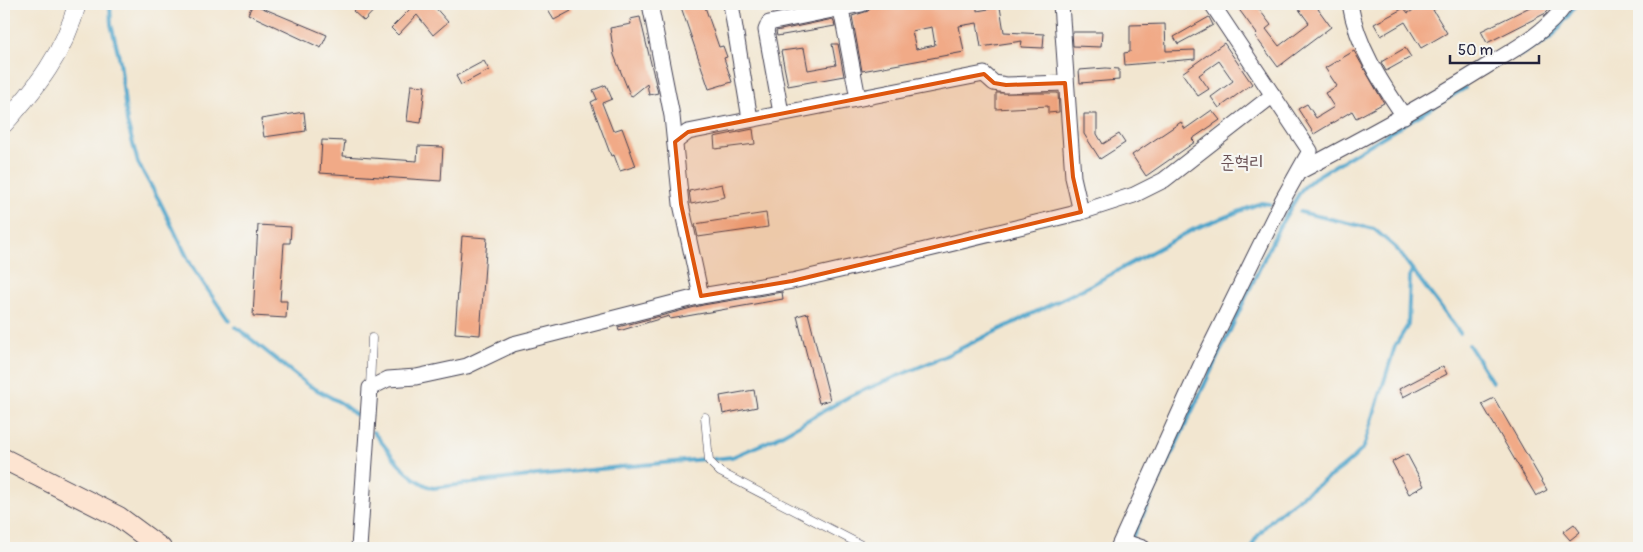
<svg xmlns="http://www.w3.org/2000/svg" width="1643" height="552" viewBox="0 0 1643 552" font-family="Pangolin,'Poor Story',sans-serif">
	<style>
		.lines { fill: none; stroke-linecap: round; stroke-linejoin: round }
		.stream { stroke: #4ea4ca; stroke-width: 4 }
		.building { fill: #f1aa87; fill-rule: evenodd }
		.service-casing { stroke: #413f51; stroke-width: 9 }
		.minor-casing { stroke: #413f51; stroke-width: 17 }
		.tertiary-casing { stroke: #413f51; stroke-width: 19 }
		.secondary-casing { stroke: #413f51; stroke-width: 22 }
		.service { stroke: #fff; stroke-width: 8 }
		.minor { stroke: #fff; stroke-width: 15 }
		.tertiary { stroke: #fff; stroke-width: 18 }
		.secondary { stroke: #fde4d1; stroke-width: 20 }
		.marked { fill: #de560e; fill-opacity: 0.2; stroke: #de560e; stroke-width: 4; stroke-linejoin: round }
		.labels { text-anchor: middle; stroke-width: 4.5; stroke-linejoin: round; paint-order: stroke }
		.quarter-label { font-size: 18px; fill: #6a5256; stroke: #f6f6f2 }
	</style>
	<rect width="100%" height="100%" fill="#f6f6f2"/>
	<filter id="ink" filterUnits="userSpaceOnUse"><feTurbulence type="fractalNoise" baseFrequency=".02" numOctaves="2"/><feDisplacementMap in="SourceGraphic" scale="10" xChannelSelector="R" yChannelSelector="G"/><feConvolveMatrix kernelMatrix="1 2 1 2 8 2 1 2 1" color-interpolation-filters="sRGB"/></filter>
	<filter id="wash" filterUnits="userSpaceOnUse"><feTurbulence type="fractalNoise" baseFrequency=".0096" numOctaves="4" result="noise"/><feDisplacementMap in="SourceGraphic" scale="20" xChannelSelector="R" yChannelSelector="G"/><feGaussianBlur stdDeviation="1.12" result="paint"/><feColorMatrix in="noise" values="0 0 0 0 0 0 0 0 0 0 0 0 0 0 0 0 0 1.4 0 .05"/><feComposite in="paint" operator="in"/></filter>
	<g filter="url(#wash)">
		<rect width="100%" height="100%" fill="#f2e6d0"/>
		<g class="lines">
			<g class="stream">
				<path d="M110 4 111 24 120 61 127 122 138 163 159 200 191 265 229 321"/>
				<path d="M1518 56 1551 38 1577 4"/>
				<path d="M1300 212 1374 229 1396 248 1460 333"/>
				<path d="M236 327 308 385 341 403 362 420"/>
				<path d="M1469 345 1492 382"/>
				<path d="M373 432C392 453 405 479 433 488L537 475 705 459"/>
				<path d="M714 459 732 457 774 439 850 396 943 357 1091 285 1194 229 1261 203 1270 204"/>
				<path d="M1132 538 1279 227 1302 189 1314 178 1465 88"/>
				<path d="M1251 548C1266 509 1336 481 1364 447L1395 346 1408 325 1410 276 1412 270"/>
			</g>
		</g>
		<g id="blocks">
			<g class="building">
				<path d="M253 4 327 35 321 48 248 14Z"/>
				<path d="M360 4H380L364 21 353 11Z"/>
				<path d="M415 4H432L448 22 433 35 417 15 398 35 391 28Z"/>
				<path d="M552 4H568L571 11 554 20 546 7Z"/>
				<path d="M690 4H704L719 47 723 46 727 57 724 58 732 82 709 89 681 7Z"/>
				<path d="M882 4H977V11L1000 7 1004 32 1044 34 1043 48 1021 47 1022 41 981 47 977 23 959 26 964 52 862 71 852 16 868 11 871 6ZM932 27 935 45 916 49 912 31Z"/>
				<path d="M1235 4H1255L1271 25 1266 29 1279 46 1309 23 1298 8 1304 4H1325L1318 9 1331 27 1278 67 1255 36 1257 34Z"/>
				<path d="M1425 4H1444L1433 10 1447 33 1421 48 1405 22 1381 36 1374 24 1404 8 1408 13Z"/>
				<path d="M1536 4H1554L1546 13 1487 43 1481 31Z"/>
				<path d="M640 17 658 93 649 95 647 84 631 97 614 55 610 28 631 24 630 19Z"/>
				<path d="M1209 17 1213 25 1178 44 1174 37Z"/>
				<path d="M833 19 835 26 777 36 776 31Z"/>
				<path d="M1165 24 1166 51 1195 50V59L1125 65 1124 53 1130 52V25Z"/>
				<path d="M1072 32H1102L1101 47 1073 46Z"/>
				<path d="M1224 43 1252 84 1219 108 1211 97 1233 81 1219 61 1199 75 1209 89 1198 96 1182 73Z"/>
				<path d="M832 44H838L844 76 788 86 781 51 804 48 808 70 836 65Z"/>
				<path d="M1405 48 1411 57 1386 71 1381 62Z"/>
				<path d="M1354 51 1384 103 1356 118 1352 111 1314 134 1298 109 1307 104 1316 118 1334 107 1325 93 1337 86 1325 68Z"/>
				<path d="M484 61 489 70 461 85 456 76Z"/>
				<path d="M1106 68 1119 69V80L1080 83 1079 70Z"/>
				<path d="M411 85 425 86 421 123 407 121Z"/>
				<path d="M606 85 612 99 602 103 613 131 622 128 636 166 620 171 614 155 611 156 591 102 597 99 593 90Z"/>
				<path d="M996 93H1058L1059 112 1048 113V106L996 109Z"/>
				<path d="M1212 110 1220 120 1192 139 1195 142 1146 176 1132 155 1181 122 1185 129Z"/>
				<path d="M304 112 306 131 264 137 261 119Z"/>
				<path d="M1084 114H1097V134L1103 144 1119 134 1125 143 1100 159 1084 134Z"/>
				<path d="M753 129 755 144 715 149 714 137Z"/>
				<path d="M322 140 345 141 343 156 417 161 418 146 443 147 441 181 320 173Z"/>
				<path d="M722 184 725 197 691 204 689 191Z"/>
				<path d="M766 213 768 227 698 237 695 224Z"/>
				<path d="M258 225 291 227 290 243H284L280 301H287L286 318 253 316Z"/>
				<path d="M462 236 487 238 480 335 455 333Z"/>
				<path d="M782 292 783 299 670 319 669 316 619 331 618 327 703 305Z"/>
				<path d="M808 313 830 400 819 403 797 316Z"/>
				<path d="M1443 366 1447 374 1403 397 1399 389Z"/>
				<path d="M754 390 757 407 723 414 720 396Z"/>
				<path d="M1494 398 1547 490 1536 496 1482 404Z"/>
				<path d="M1407 454 1424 486 1409 494 1392 462Z"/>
				<path d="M1574 524 1580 532 1570 540 1563 532Z"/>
			</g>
		</g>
	</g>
	<g filter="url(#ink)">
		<use href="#blocks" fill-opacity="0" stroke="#413f51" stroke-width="1"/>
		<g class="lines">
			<defs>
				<g id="service">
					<path d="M370 388 372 338"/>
					<path d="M705 417 709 461 720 472 867 548"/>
				</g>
				<g id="minor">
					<path d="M650 4 672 116 681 204 701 296"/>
					<path d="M731 4 750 119"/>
					<path d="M840 4 858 98"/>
					<path d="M1061 4 1073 177 1081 212"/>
					<path d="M1350 4C1357 46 1380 81 1404 116"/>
					<path d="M781 113 766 30 769 23 862 4"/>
					<path d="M675 142 688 132 984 74 994 83 1006 85 1065 83"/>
					<path d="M1299 172C1361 139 1423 106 1482 69 1513 50 1545 34 1566 4"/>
					<path d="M1122 541 1143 548"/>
					<path d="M359 548 370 388 388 379 416 377 467 366 513 344 701 296 792 281 888 259 1081 212 1134 195 1164 180 1273 95"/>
					<path d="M1118 548 1201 365 1282 201 1310 151 1212 4"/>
				</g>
				<path id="tertiary" d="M4 124C36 88 65 52 77 4"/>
				<path id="secondary" d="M4 459 119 517 161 548"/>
			</defs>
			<use href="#service" class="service-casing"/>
			<use href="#minor" class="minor-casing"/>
			<use href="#tertiary" class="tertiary-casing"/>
			<use href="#secondary" class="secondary-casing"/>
			<use href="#service" class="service"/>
			<use href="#minor" class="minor"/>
			<use href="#tertiary" class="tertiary"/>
			<use href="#secondary" class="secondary"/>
		</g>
	</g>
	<path class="marked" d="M984 74 994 83 1006 85 1065 83 1073 177 1081 212 792 281 701 296 681 204 675 142 688 132Z"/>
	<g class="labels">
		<g class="quarter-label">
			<text x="1242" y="168">준혁리</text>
		</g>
	</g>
	<rect width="1643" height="552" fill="none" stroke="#f6f6f2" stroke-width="20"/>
	<path d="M1450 55v8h89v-8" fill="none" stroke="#22223b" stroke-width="2.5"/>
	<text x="1458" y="55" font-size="15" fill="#22223b" stroke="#f6f6f2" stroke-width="4" paint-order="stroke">50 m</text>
</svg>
